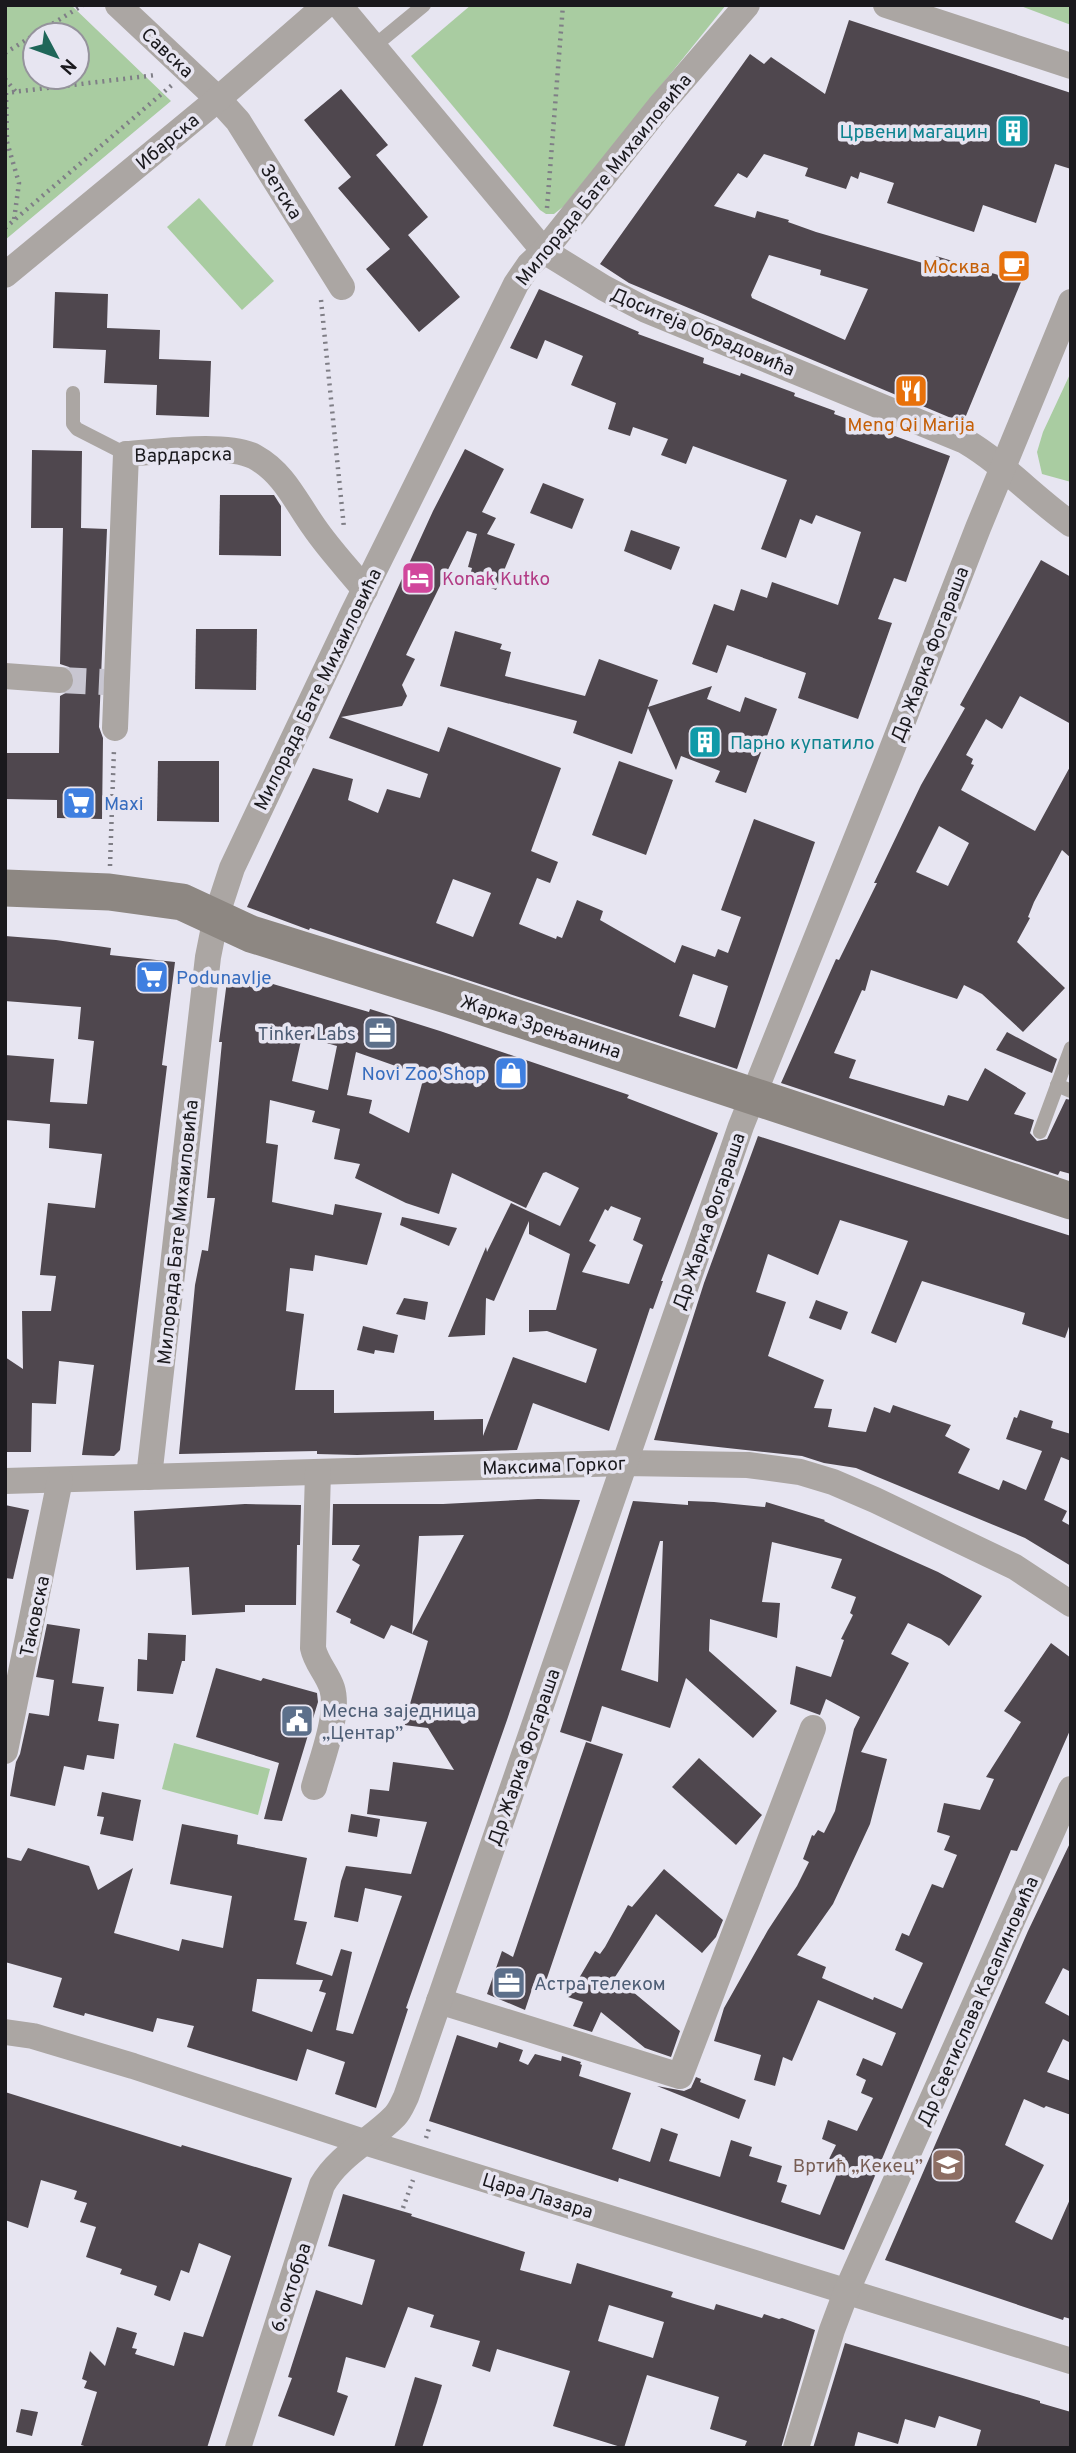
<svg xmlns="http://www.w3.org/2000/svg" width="1076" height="2453" viewBox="0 0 1076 2453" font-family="Overpass,sans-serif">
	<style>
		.green { fill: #a9cca1; fill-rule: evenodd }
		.building { fill: #4f474e; fill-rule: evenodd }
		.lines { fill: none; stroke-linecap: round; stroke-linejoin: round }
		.street-tunnel { stroke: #c8c6d1; stroke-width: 26; stroke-dasharray: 26 13; stroke-linecap: butt }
		.path { stroke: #7f7e86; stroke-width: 4.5; stroke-dasharray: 2 5; stroke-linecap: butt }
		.lane { stroke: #aba6a3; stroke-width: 14 }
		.street { stroke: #aba6a3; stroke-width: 26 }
		.secondary { stroke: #8d8782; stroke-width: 37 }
		.labels { text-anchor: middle; stroke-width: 7; stroke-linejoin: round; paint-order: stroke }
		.street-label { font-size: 19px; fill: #1a191d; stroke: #e7e5f1 }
		.culture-label { font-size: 19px; fill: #0d838f; stroke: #e7e5f1; text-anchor: end }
		.food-label { font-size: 19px; fill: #c56008; stroke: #e7e5f1; text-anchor: end }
		.hotel-label { font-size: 19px; fill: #b23c85; stroke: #e7e5f1; text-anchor: start }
		.shop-label { font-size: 19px; fill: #366cbe; stroke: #e7e5f1; text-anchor: start }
		.service-label { font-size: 19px; fill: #4e5e75; stroke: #e7e5f1; text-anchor: start }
		.education-label { font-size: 19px; fill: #785e54; stroke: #e7e5f1; text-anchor: end }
	</style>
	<rect width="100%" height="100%" fill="#e7e5f1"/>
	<g class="green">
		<path d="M5 5H71L171 101 5 240ZM35 35H77V77H35Z"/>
		<path d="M471 5H726L564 206 554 214H546L540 210 411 56Z"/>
		<path d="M1018 5H1071V25Z"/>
		<path d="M199 198 274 281 242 310 167 227Z"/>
		<path d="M1071 372V482L1042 474 1037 452 1043 432Z"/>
		<path d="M174 1743 270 1769 258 1815 162 1789Z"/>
	</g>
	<g class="building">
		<path d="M849 20 1071 93V169L1055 164 1036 223 983 205 974 232 887 203 894 183 860 172 858 179 851 176 846 189 805 176 808 168 764 154 747 178 738 173 714 206 755 218 757 211 789 220 788 222 816 232 933 266 936 256 1021 282 963 423 629 283 600 264 750 54 764 64 771 57 825 94ZM769 255 821 270 820 275 868 289 845 340 752 298 751 295Z"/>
		<path d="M341 89 388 145 376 155 428 217 408 235 460 297 419 332 366 269 390 249 338 188 351 177 304 120Z"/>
		<path d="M539 289 639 332 638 334 704 358 703 363 740 376 741 373 795 393 794 396 835 411 834 414 950 456 906 582 894 578 878 619 892 623 858 719 798 698 806 673 727 645 717 673 692 664 714 604 734 611 741 589 767 598 772 582 838 605 861 532 816 515 812 524 800 519 786 558 761 549 787 480 693 446 686 464 661 455 668 439 633 427 630 436 608 429 616 403 571 385 583 356 545 340 537 359 510 348Z"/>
		<path d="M55 292 108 294 107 328 160 330 159 359 211 361 209 417 156 415 157 385 104 383 106 350 53 348Z"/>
		<path d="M465 449 504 469 482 512 496 518 487 534 515 544 496 590 469 579 472 568 468 567 477 534 467 531 406 655 415 659 402 685 407 696 402 706 341 717 439 752 448 727 561 768 531 851 558 862 550 883 537 878 519 924 556 939 557 936 562 938 577 900 603 911 600 920 675 963 682 945 715 957 718 949 728 953 741 917 721 910 754 819 815 842 737 1069 310 928 309 930 247 907 313 768 353 779 348 800 378 813 387 789 420 798 428 774 329 738 433 511ZM453 879 491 893 473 937 436 923ZM693 974 728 986 715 1028 679 1016Z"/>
		<path d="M32 450 82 451 81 528 107 529 99 727 103 738 102 819 57 818V800L5 799V753H59L60 696 73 689 76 680 74 674 69 667 60 664 63 528H31Z"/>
		<path d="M543 483 584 499 572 529 530 513Z"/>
		<path d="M220 495H274L281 506V556L219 555Z"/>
		<path d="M631 530 680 547 671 570 624 551Z"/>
		<path d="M1041 560 1071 577V724L1020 696 1002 729 986 719 966 755 973 759 971 764 974 765 961 790 1035 831 1071 765V858L1062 850 1034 902 1028 917 1030 918 1017 942 1065 988 1023 1032 982 994 964 985 957 999 871 970 865 991 862 990 834 1053 856 1060 849 1078 944 1106 948 1095 968 1101 985 1068 1026 1093 1014 1114 1034 1120 1030 1133 1037 1141 1047 1139 1066 1099 1071 1100V1174L1060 1171 1058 1175 781 1083 836 959 839 960 877 883H874L921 785 965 708 960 705ZM939 826 969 843 948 886 916 872Z"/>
		<path d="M196 629H257L256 690 195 689Z"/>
		<path d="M455 631 502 644 500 649 511 652 505 676 585 696 599 659 658 680 648 707 712 686 707 699 740 712 745 697 777 709 746 793 715 782 720 771 681 756 676 770 648 708 632 754 573 733 577 721 440 686Z"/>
		<path d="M158 761H219V822L157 821Z"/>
		<path d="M619 761 673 780 646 855 592 835Z"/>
		<path d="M5 936 56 940 111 948 110 955 175 962 162 1065 167 1066 149 1213 120 1450 114 1456 82 1455 94 1365 59 1361 56 1404 32 1403 31 1452H5V1357L23 1369 22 1311H51L56 1276 40 1275 48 1203 95 1208 102 1154 49 1148 50 1124 5 1120V1055L54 1059 50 1102 87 1104 94 1041 78 1039 81 1007 5 1001Z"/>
		<path d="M239 974 369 1012 370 1009 440 1031 629 1095 627 1098 718 1133 661 1281H663L653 1309 650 1308 609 1431 533 1403 517 1450 357 1455 317 1454V1451L179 1454 195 1285 202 1250 208 1251 215 1198H207L222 1042H219L227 981ZM302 1036 337 1046 328 1090 292 1081ZM356 1052 424 1076 409 1133 369 1113 372 1100 347 1095ZM270 1100 315 1111 312 1122 340 1129 334 1159 360 1164 355 1178 406 1203 439 1214 452 1173 526 1208 543 1173 546 1172 579 1188 560 1226 511 1203 487 1252 486 1247 448 1337 485 1335 486 1298 494 1301 529 1221V1234L570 1254 556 1310H529V1332L547 1331 597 1349 586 1383 513 1357 483 1436V1419L434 1420V1411L334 1413V1390H295L304 1314 286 1311 290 1268 313 1271 315 1255 367 1265 382 1213 335 1204 333 1215 272 1202 278 1145 266 1143ZM611 1206 641 1218 633 1240 643 1245 629 1284 582 1272 596 1245 589 1241 605 1209 608 1211Z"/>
		<path d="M1007 1032 1057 1059 1052 1073 996 1050Z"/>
		<path d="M758 1136 1071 1236V1321L1065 1338 1022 1324 1025 1313 922 1281 896 1343 871 1333 908 1241 840 1220 818 1275 768 1254 756 1292 786 1302 768 1356 824 1380 814 1408 832 1409 828 1427 866 1432 874 1407 890 1413 893 1405 951 1425 945 1436 970 1449 958 1473 999 1490 1003 1480 1026 1490 1042 1451 1006 1439 1014 1417 1017 1418 1020 1410 1053 1421 1051 1428 1071 1434V1461L1061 1457 1044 1500 1067 1511 1062 1521 1071 1526V1566L1025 1538 856 1468 824 1463 802 1456 654 1440 704 1283Z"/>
		<path d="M402 1217 457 1228 449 1246 400 1225Z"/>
		<path d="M404 1298 428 1302 425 1320 396 1314Z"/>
		<path d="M816 1300 848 1312 841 1330 809 1318Z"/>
		<path d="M363 1326 398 1335 394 1353 375 1350 374 1354 357 1350Z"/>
		<path d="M538 1499 580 1500 507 1720 406 2008 408 2009 376 2108 335 2094 345 2062 307 2049 297 2081 187 2047 194 2026 157 2018 153 2032 85 2013 84 2016 53 2007 62 1978 5 1962V1857L21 1861 28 1848 89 1866 98 1890 133 1868 114 1933 179 1951 182 1939 223 1948 232 1896 170 1884 182 1824 238 1835 237 1844 307 1858 294 1920 307 1922 296 1964 332 1976 341 1949 352 1952 336 2030 353 2034 402 1896 365 1888 358 1922 334 1917 341 1881 346 1866 411 1874 427 1822 367 1814 370 1789 389 1791 393 1762 454 1770 428 1728 404 1725 428 1641 412 1634 464 1535 419 1536 412 1634 391 1625 384 1639 350 1623 351 1619 336 1612 360 1565 352 1560 360 1545H332L333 1504H443ZM257 1979 323 1980 319 1991 326 1993 312 2032 252 2011Z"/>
		<path d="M633 1501 688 1505V1501L714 1502 765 1507 766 1502 825 1520 824 1521 938 1572 982 1596 949 1646 941 1639 908 1623 891 1654 909 1663 861 1752 887 1759 870 1824 833 1904 797 1955 826 1967 822 1978 873 2000 874 1997 902 2009 923 1963 895 1950 902 1933 909 1936 932 1884 943 1888 957 1855 944 1850 950 1836 937 1832 944 1803 980 1810 994 1779 986 1777 1021 1722 1004 1711 1051 1643 1071 1658V1728L1017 1851 1011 1850 844 2250 619 2178 618 2182 429 2121 457 2035 497 2048 499 2042 523 2050 519 2061 528 2065 535 2054 561 2061 562 2056 581 2062 580 2064 582 2065 579 2076 631 2093 612 2149 650 2162 661 2128 678 2134 669 2161 720 2177 731 2140 752 2147 749 2156 782 2166 777 2182 787 2185 781 2202 820 2215 841 2164 829 2159 836 2145 822 2139 828 2120 857 2131 873 2098 861 2093 866 2080 856 2075 863 2058 882 2066 896 2033 818 2000 792 2061 783 2057 775 2086 754 2080 761 2055 714 2041 724 2008 768 1930 797 1886 809 1862 803 1859 812 1835 814 1836 818 1830 824 1833 835 1811 854 1729 860 1717 826 1699 820 1715 790 1704 796 1666 831 1677 844 1640 841 1639 853 1615 850 1613 856 1597 831 1588 842 1559 772 1542 762 1602 780 1603 777 1638 710 1619 709 1651 777 1711 753 1738 686 1678 670 1728 602 1706 591 1742 560 1732ZM660 1541H663L658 1682 621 1670Z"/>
		<path d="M245 1504 301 1505 300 1545H297L296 1605H245V1612L192 1615 189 1567 136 1570 134 1511Z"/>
		<path d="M5 1505 29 1510 13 1579 5 1578Z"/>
		<path d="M47 1624 80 1629 72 1683 104 1687 98 1721 119 1724 114 1759 87 1755 84 1770 64 1766 55 1806 10 1796 16 1762 20 1754 29 1713 49 1716 54 1680 36 1677Z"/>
		<path d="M148 1633 186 1635 185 1661H182L173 1694 137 1691 138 1659 147 1660Z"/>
		<path d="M216 1668 261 1681 263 1678 317 1693 318 1702 282 1821 264 1819 279 1763 196 1737Z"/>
		<path d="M586 1742 623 1754 544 1987 534 1983 525 2010 487 1994 502 1951 513 1957Z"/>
		<path d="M699 1758 762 1815 736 1845 672 1787Z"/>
		<path d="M102 1792 141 1800 133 1841 100 1834 104 1817 97 1816Z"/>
		<path d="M351 1814 380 1819 377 1837 348 1832Z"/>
		<path d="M1071 1841V1972L1063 1968 1045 2003 1071 2017V2043L1063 2039 1047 2072 1071 2081V2115L1046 2106 1044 2108 1024 2099 1005 2145 1044 2165 1015 2222 1052 2240 1071 2197V2319L1064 2317 1063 2320 885 2260 1028 1931Z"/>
		<path d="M664 1869 723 1920 716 1937 702 1953 656 1914 615 1977 680 2031 671 2057 645 2048 601 2012 592 2032 573 2026 583 2002 568 1997 595 1951 600 1954 605 1947 628 1905 632 1907Z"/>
		<path d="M696 2077 701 2079 700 2082 746 2100 739 2119 657 2086 684 2091 691 2088Z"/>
		<path d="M5 2092 181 2147 182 2145 292 2178 207 2448H91L81 2445 97 2392 84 2388 87 2381 82 2379 90 2351 105 2366 117 2327 137 2333 132 2348 137 2349 135 2354 174 2366 184 2332 203 2337 231 2256 199 2243 189 2273 181 2270 170 2301 154 2295 157 2286 120 2274 122 2269 86 2257 96 2227 80 2222 87 2203 74 2199 77 2191 41 2180 28 2228 5 2220Z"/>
		<path d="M343 2194 412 2214 411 2216 525 2252 520 2270 571 2284 577 2263 673 2292 671 2297 714 2310 716 2304 762 2318 764 2314 779 2319 782 2318 815 2330 781 2448H744L747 2441 710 2429 719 2397 647 2375 624 2448 553 2426 570 2371 497 2349 490 2372 472 2366 480 2341 430 2327 434 2315 408 2307 385 2368 346 2357 337 2392 348 2396 334 2436 278 2416 292 2378 288 2377 316 2290 362 2305 375 2260 328 2246ZM609 2305 664 2322 653 2358 598 2341Z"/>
		<path d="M845 2343 1040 2401V2403L1071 2412V2448H976L981 2430 939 2416 935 2428 905 2419 898 2444 858 2432 854 2448H813Z"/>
		<path d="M415 2377 442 2385 437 2402 422 2448H394Z"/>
		<path d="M21 2409 38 2412 32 2436 16 2432Z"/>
	</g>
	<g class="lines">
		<path class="street-tunnel" d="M60 680 104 682"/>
		<g class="path">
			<path d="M5 53 83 5"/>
			<path d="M5 79 16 92"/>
			<path d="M5 93 156 75"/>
			<path d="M6 93 7 142 19 183 14 220"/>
			<path d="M547 208 563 5"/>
			<path d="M5 228 172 85"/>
			<path d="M321 300 344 528"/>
			<path d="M110 866 114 749"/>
			<path d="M426 2138 430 2125"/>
			<path d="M403 2208 413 2180"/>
		</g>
		<g class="lane">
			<path d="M373 47 424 5"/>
			<path d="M73 393V424L77 429 126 454"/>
			<path d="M1057 1085 1071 1091"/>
			<path d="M1040 1132 1071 1048"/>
		</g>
		<g class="street">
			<path d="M118 5 218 99 238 121 342 287"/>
			<path d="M339 5 544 251 604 288 646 310 965 441C1004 464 1034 498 1071 524"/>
			<path d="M886 5 1071 66"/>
			<path d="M5 275 218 99 326 5"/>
			<path d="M5 676 60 680"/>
			<path d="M115 728 126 454C158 452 228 442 255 457 284 473 296 502 314 527 329 549 348 569 365 590"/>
			<path d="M149 1477 208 957 216 917 232 868 352 615 516 284 529 265 544 251 659 107 747 5"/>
			<path d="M5 1481 624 1463 748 1465 800 1472 833 1482 875 1500 1015 1567 1071 1604"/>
			<path d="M5 1751 60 1480"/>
			<path d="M314 1787C321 1761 340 1714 332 1688 327 1673 316 1663 313 1648L318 1472"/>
			<path d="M439 2001 680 2076 813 1728"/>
			<path d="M5 2032 33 2036 133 2066 364 2142 1071 2361"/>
			<path d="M238 2448 322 2185C339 2155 372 2140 395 2116 400 2111 403 2103 406 2097L741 1126 885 767 978 528 1071 302"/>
			<path d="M796 2448 832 2330 847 2290 1071 1789"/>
		</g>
		<path class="secondary" d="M5 888 109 892 182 902 251 934 447 995 1071 1201"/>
	</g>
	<defs>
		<symbol id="building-square" viewBox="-11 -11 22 22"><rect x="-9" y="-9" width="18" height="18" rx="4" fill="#0f9aa8" stroke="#e7e5f1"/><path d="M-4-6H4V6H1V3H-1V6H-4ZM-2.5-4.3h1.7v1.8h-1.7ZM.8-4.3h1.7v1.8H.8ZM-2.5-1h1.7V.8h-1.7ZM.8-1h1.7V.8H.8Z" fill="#fff"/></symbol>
		<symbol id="cafe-square" viewBox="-11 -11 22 22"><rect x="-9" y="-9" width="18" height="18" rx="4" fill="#e8710a" stroke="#e7e5f1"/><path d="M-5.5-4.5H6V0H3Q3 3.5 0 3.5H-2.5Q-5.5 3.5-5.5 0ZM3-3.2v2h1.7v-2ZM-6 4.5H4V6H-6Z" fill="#fff"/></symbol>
		<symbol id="restaurant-square" viewBox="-11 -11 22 22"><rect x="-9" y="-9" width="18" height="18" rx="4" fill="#e8710a" stroke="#e7e5f1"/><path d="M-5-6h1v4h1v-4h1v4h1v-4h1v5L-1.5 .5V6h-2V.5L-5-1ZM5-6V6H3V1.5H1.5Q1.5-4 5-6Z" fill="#fff"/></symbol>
		<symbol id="hotel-square" viewBox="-11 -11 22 22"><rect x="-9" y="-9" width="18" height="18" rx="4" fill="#d1479c" stroke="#e7e5f1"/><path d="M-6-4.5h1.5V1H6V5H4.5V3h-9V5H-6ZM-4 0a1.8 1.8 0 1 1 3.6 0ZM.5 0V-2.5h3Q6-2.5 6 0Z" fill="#fff"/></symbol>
		<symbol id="supermarket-square" viewBox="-11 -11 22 22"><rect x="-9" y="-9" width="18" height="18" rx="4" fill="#3f7fe0" stroke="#e7e5f1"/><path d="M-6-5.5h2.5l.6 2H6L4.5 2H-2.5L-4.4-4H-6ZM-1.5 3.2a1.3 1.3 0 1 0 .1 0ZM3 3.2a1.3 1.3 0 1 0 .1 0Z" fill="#fff"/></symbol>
		<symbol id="office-square" viewBox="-11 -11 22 22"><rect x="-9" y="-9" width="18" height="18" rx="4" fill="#5c6f8a" stroke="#e7e5f1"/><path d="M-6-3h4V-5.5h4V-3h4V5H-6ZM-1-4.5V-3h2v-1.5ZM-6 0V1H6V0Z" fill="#fff"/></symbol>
		<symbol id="shop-square" viewBox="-11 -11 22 22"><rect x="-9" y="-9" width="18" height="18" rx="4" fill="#3f7fe0" stroke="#e7e5f1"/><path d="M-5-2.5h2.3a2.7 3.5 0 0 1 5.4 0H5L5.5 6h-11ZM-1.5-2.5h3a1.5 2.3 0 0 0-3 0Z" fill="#fff"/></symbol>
		<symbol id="civic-square" viewBox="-11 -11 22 22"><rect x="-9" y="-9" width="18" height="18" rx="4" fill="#5c6f8a" stroke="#e7e5f1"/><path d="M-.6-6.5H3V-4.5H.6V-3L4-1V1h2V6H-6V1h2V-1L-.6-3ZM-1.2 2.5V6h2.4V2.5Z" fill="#fff"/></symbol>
		<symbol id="school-square" viewBox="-11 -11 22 22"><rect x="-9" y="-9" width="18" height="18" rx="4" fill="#8d6e63" stroke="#e7e5f1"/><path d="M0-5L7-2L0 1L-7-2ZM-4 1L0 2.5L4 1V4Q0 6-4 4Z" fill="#fff"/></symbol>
	</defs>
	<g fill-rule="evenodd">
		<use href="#building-square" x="994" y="112" width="38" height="38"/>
		<use href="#cafe-square" x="995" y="247" width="38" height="38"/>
		<use href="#restaurant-square" x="892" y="372" width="38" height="38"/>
		<use href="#hotel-square" x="399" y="559" width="38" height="38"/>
		<use href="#building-square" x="686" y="723" width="38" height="38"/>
		<use href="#supermarket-square" x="60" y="784" width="38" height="38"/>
		<use href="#supermarket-square" x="133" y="958" width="38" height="38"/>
		<use href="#office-square" x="361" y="1014" width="38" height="38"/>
		<use href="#shop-square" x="492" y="1054" width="38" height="38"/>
		<use href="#civic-square" x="278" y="1702" width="38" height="38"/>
		<use href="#office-square" x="490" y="1964" width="38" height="38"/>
		<use href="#school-square" x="929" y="2146" width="38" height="38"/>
	</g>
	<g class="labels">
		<g class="street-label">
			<text transform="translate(168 52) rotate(43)" y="7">Савска</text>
			<text transform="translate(167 141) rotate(-40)" y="7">Ибарска</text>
			<text transform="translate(603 179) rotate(-51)" y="7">Милорада Бате Михаиловића</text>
			<text transform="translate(282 191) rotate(58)" y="7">Зетска</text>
			<text transform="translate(703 331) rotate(23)" y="7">Доситеја Обрадовића</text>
			<text transform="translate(183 454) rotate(-1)" y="7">Вардарска</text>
			<text transform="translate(929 654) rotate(-69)" y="7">Др Жарка Фогараша</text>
			<text transform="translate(317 689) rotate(-64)" y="7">Милорада Бате Михаиловића</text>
			<text transform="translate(541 1026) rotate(18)" y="7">Жарка Зрењанина</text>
			<text transform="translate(708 1221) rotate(-71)" y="7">Др Жарка Фогараша</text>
			<text transform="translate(177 1232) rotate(-84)" y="7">Милорада Бате Михаиловића</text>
			<text transform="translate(554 1465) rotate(-2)" y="7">Максима Горког</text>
			<text transform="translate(34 1616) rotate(-78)" y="7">Таковска</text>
			<text transform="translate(523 1757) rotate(-71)" y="7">Др Жарка Фогараша</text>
			<text transform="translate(977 2001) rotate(-66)" y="7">Др Светислава Касапиновића</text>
			<text transform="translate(538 2195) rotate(17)" y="7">Цара Лазара</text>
			<text transform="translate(290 2287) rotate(-72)" y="7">6. октобра</text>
		</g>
		<g class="culture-label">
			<text x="988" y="138">Црвени магацин</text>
			<text x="730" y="749" text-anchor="start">Парно купатило</text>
		</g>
		<g class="food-label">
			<text x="990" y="273">Москва</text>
			<text x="911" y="431" text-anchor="middle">Meng Qi Marija</text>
		</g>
		<g class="hotel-label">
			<text x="442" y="585">Konak Kutko</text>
		</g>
		<g class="shop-label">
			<text x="104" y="810">Maxi</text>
			<text x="176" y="984">Podunavlje</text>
			<text x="486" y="1080" text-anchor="end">Novi Zoo Shop</text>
		</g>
		<g class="service-label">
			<text x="356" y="1040" text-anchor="end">Tinker Labs</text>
			<text x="322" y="1717">Месна заједница<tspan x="322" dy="22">„Центар”</tspan></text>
			<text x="534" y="1990">Астра телеком</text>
		</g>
		<g class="education-label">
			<text x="923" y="2172">Вртић „Кекец”</text>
		</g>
	</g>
	<rect width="1076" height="2453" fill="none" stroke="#1a191d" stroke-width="14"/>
	<g transform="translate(56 56) rotate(131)"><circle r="33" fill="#e7e5f1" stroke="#95939c" stroke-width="2"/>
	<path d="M0-5L12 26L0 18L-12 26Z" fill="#1f6659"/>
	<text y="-10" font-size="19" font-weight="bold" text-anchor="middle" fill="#1a191d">N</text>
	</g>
</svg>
